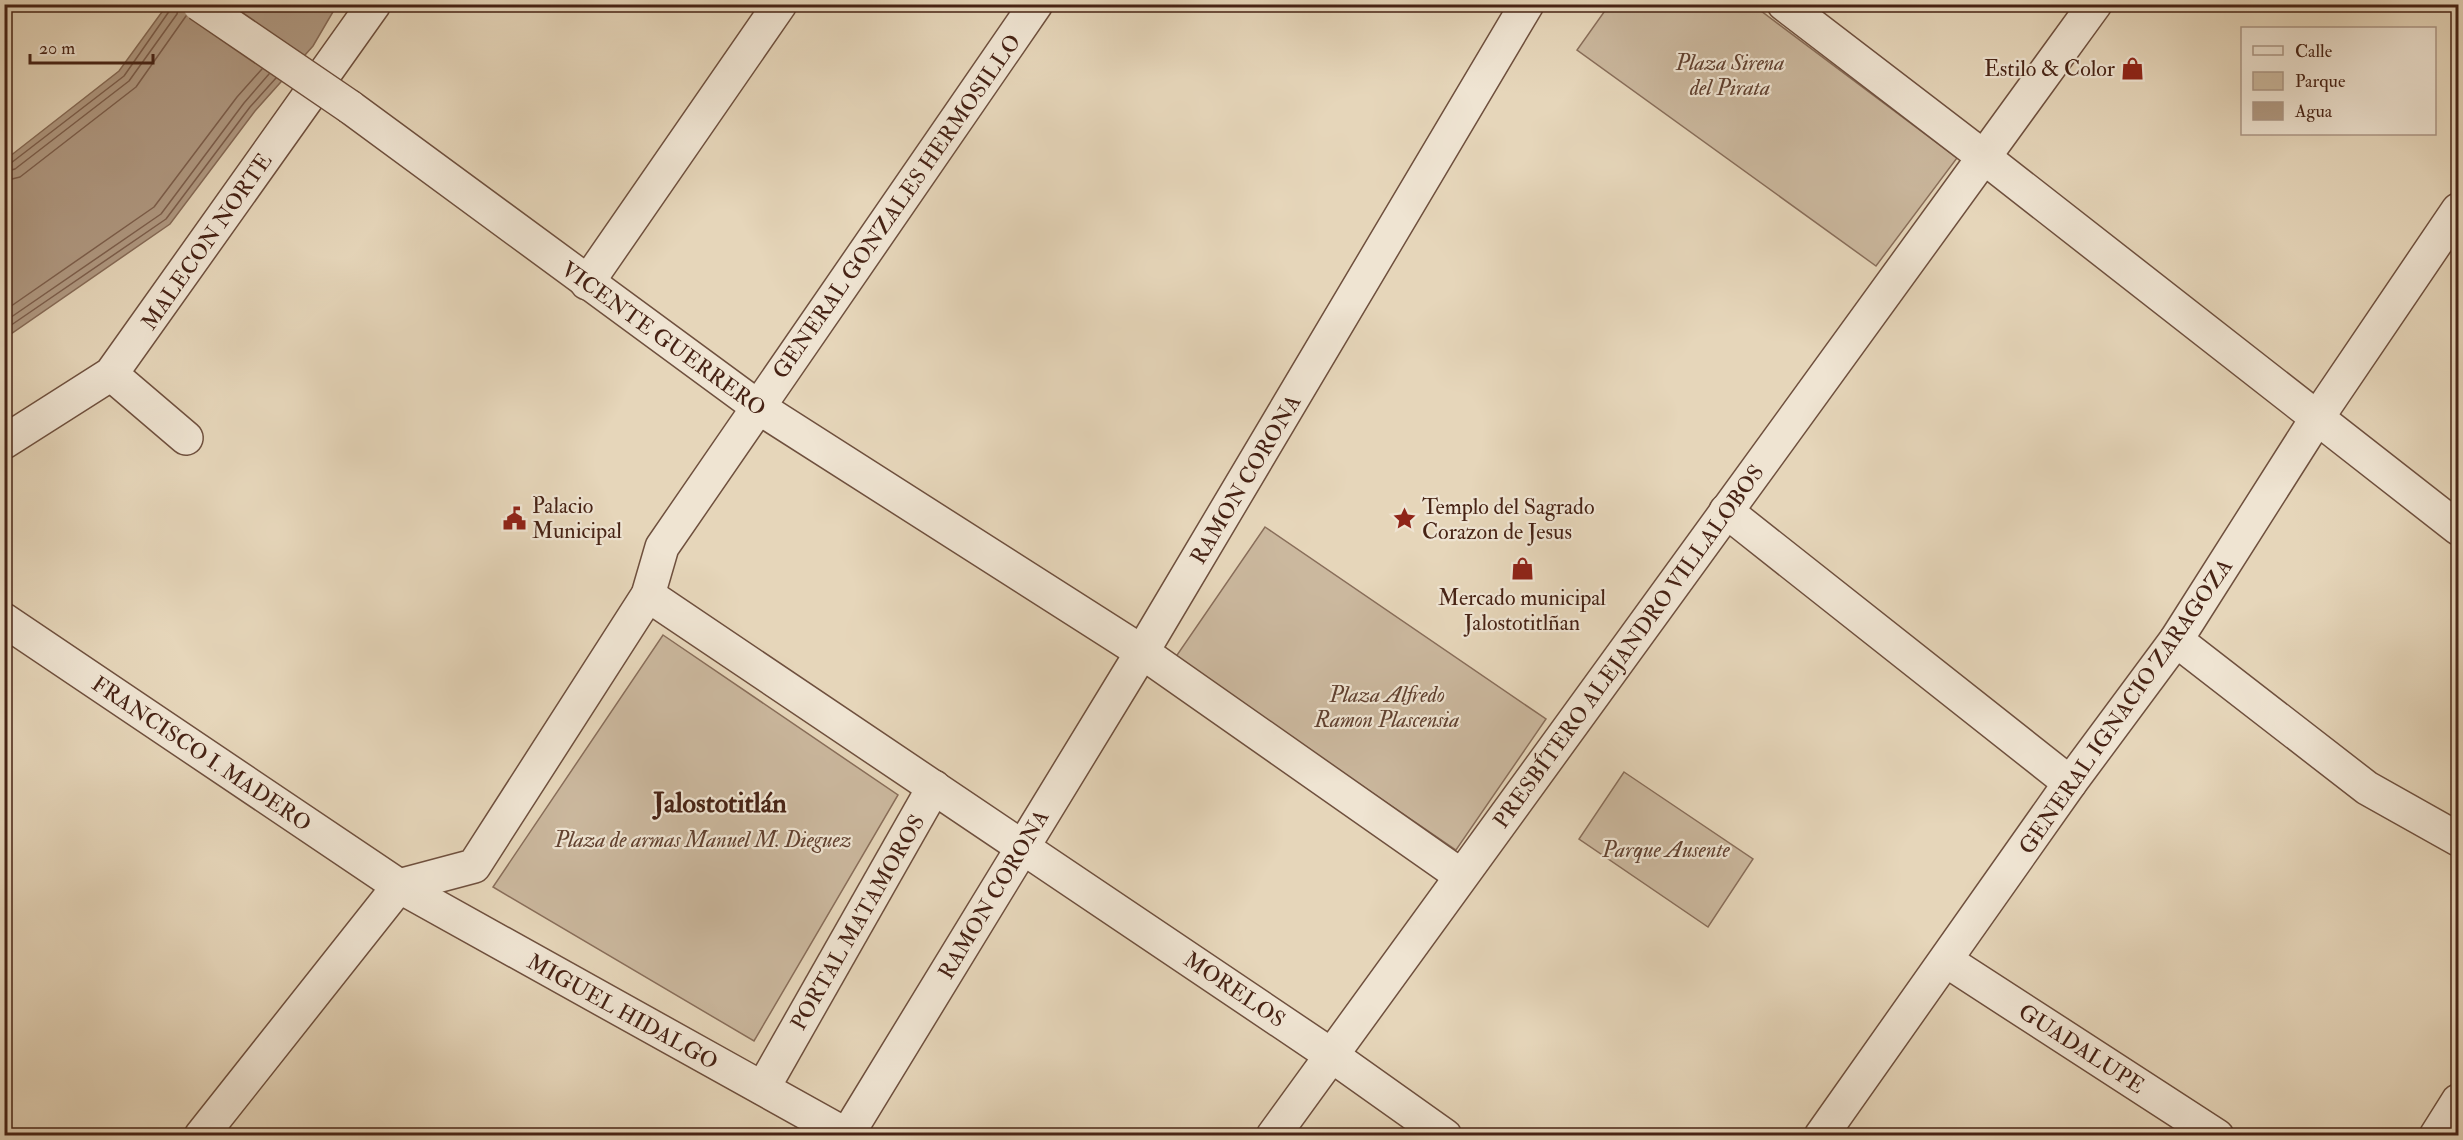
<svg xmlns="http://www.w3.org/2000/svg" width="2463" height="1140" viewBox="0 0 2463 1140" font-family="'IM FELL Double Pica',serif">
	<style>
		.green { fill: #cbb89e; stroke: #896e5a; stroke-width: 1.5 }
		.water { fill: #b09982; stroke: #866a56; stroke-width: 1.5 }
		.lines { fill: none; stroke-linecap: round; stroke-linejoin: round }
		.shore { stroke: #7c5e4c; stroke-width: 1.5 }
		.minor-casing { stroke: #6f503e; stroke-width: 36 }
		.minor { stroke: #efe4d2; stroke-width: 33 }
		.minor-bridge-casing { stroke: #6f503e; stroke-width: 36; stroke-linecap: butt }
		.minor-bridge { stroke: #efe4d2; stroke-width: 33 }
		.labels { text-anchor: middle; stroke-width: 4.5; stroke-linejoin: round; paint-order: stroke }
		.park-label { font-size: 22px; font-style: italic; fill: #614130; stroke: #efe4d2 }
		.poi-label { font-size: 22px; fill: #472315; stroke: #efe4d2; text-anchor: start }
		.street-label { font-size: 22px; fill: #472315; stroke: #efe4d2 }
		.district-label { font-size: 28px; font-weight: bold; fill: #472315; stroke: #efe4d2 }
	</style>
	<rect width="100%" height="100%" fill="#e6d6ba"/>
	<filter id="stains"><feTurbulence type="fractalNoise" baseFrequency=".00333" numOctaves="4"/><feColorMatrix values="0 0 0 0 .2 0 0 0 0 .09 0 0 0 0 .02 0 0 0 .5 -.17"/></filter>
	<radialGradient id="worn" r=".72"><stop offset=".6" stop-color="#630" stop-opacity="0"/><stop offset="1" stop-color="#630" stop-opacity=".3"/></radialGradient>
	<g class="green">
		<path d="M1609 5H1753L1957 158 1876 266 1577 50Z"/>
		<path d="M1265 527 1546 719 1456 850 1175 658Z"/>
		<path d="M663 635 898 795 754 1041 493 887Z"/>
		<path d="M1624 772 1753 859 1708 927 1579 839Z"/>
	</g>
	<path class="water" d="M167 5H337L313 46 255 111 170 224 5 338V160L119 71Z"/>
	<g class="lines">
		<g class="shore">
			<path d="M4 164 11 163 124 76 170 10 172 4"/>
			<path d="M4 172 15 169 129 81 177 14 179 4"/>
			<path d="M4 181 20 177 136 87 186 16"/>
			<path d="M4 311 154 207 237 97 262 69"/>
			<path d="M4 322 161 214 244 103 269 74"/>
			<path d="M4 330 166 219 250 107 276 78"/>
		</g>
		<defs>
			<g id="minor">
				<path d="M1784 4 1985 158 2458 528"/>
				<path d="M350 107 758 407 1142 652 1460 875"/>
				<path d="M587 283 780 4"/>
				<path d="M111 374 186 438"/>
				<path d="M4 442 111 374 374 4"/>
				<path d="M1726 511 2070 783"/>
				<path d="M648 595 1331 1055 1445 1136"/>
				<path d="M4 620 399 886 848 1136"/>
				<path d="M2176 640 2367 788 2458 839"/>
				<path d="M1947 961 2217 1136"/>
				<path d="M763 1088 934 787"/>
				<path d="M847 1135 1142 652 1527 4"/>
				<path d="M201 1136 399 886 474 866 648 595 662 547 1036 4"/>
				<path d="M1273 1136 2095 4"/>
				<path d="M1821 1136 2070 783 2176 640 2317 418 2458 210"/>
				<path d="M2436 1136 2458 1101"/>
			</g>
		</defs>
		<use href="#minor" class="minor-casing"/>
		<use href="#minor" class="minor"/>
		<defs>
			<path id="minor-bridge" d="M199 4 350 107"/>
		</defs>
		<use href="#minor-bridge" class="minor-bridge-casing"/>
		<use href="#minor-bridge" class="minor-bridge"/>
	</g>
	<defs>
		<symbol id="shop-bare" viewBox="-9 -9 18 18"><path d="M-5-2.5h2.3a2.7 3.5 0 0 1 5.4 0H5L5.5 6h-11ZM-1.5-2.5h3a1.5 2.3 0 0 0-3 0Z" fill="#8f2418" stroke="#efe4d2" stroke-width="2.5" paint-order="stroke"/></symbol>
		<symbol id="civic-bare" viewBox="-9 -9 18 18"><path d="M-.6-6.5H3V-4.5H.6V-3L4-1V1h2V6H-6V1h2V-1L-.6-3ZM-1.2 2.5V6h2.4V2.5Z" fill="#8f2418" stroke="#efe4d2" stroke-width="2.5" paint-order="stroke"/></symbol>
		<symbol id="sight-bare" viewBox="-9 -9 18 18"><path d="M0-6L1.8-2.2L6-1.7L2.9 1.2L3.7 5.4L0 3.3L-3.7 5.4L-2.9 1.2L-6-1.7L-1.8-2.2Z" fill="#8f2418" stroke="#efe4d2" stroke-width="2.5" paint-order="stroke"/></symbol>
	</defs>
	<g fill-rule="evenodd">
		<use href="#shop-bare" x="2116" y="52" width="33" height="33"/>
		<use href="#civic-bare" x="498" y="502" width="33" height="33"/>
		<use href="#sight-bare" x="1388" y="502" width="33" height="33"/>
		<use href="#shop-bare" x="1506" y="552" width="33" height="33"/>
	</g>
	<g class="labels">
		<g class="park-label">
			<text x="1730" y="70">Plaza Sirena<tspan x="1730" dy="25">del Pirata</tspan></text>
			<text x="1387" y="702">Plaza Alfredo<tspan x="1387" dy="25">Ramon Plascensia</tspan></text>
			<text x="703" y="847">Plaza de armas Manuel M. Dieguez</text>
			<text x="1666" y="857">Parque Ausente</text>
		</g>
		<g class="poi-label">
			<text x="2115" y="76" text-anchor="end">Estilo &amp; Color</text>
			<text x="532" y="513">Palacio<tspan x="532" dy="25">Municipal</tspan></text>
			<text x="1422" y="514">Templo del Sagrado<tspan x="1422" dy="25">Corazon de Jesus</tspan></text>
			<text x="1522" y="605" text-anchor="middle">Mercado municipal<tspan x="1522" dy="25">Jalostotitlñan</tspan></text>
		</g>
		<g class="street-label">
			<text transform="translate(896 206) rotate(-55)" y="8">GENERAL GONZALES HERMOSILLO</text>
			<text transform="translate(206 241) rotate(-55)" y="8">MALECON NORTE</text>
			<text transform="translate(664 338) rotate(36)" y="8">VICENTE GUERRERO</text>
			<text transform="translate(1245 479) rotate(-59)" y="8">RAMON CORONA</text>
			<text transform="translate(1628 646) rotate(-54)" y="8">PRESBÍTERO ALEJANDRO VILLALOBOS</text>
			<text transform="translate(2125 706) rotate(-55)" y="8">GENERAL IGNACIO ZARAGOZA</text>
			<text transform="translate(202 753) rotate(34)" y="8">FRANCISCO I. MADERO</text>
			<text transform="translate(993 894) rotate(-59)" y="8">RAMON CORONA</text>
			<text transform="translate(857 922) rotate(-60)" y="8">PORTAL MATAMOROS</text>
			<text transform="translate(1235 989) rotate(34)" y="8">MORELOS</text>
			<text transform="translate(623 1011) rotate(29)" y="8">MIGUEL HIDALGO</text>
			<text transform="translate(2082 1048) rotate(33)" y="8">GUADALUPE</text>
		</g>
		<g class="district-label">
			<text x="720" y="812">Jalostotitlán</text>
		</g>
	</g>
	<rect width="2463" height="1140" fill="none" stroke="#e6d6ba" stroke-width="24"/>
	<rect x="6" y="6" width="2451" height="1128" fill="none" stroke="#472315" stroke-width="3"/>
	<rect x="12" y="12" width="2439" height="1116" fill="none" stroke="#472315" stroke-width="1.5"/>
	<rect x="2241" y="27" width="195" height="108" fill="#efe4d2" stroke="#ac9786" stroke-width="1.5"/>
	<rect x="2253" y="46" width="30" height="9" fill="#efe4d2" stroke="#ac9786" stroke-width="1.5"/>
	<text x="2295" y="57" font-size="18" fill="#472315">Calle</text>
	<rect x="2253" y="72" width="30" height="18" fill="#cbb89e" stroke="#ac9786" stroke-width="1.5"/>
	<text x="2295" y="87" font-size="18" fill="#472315">Parque</text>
	<rect x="2253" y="102" width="30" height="18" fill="#b09982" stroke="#ac9786" stroke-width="1.5"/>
	<text x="2295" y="117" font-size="18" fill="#472315">Agua</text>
	<path d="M30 54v9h123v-9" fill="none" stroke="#472315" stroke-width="3"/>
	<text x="39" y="54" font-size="18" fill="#472315" stroke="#efe4d2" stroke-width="4.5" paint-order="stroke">20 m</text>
	<rect width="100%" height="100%" filter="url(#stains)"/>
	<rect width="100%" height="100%" fill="url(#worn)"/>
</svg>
